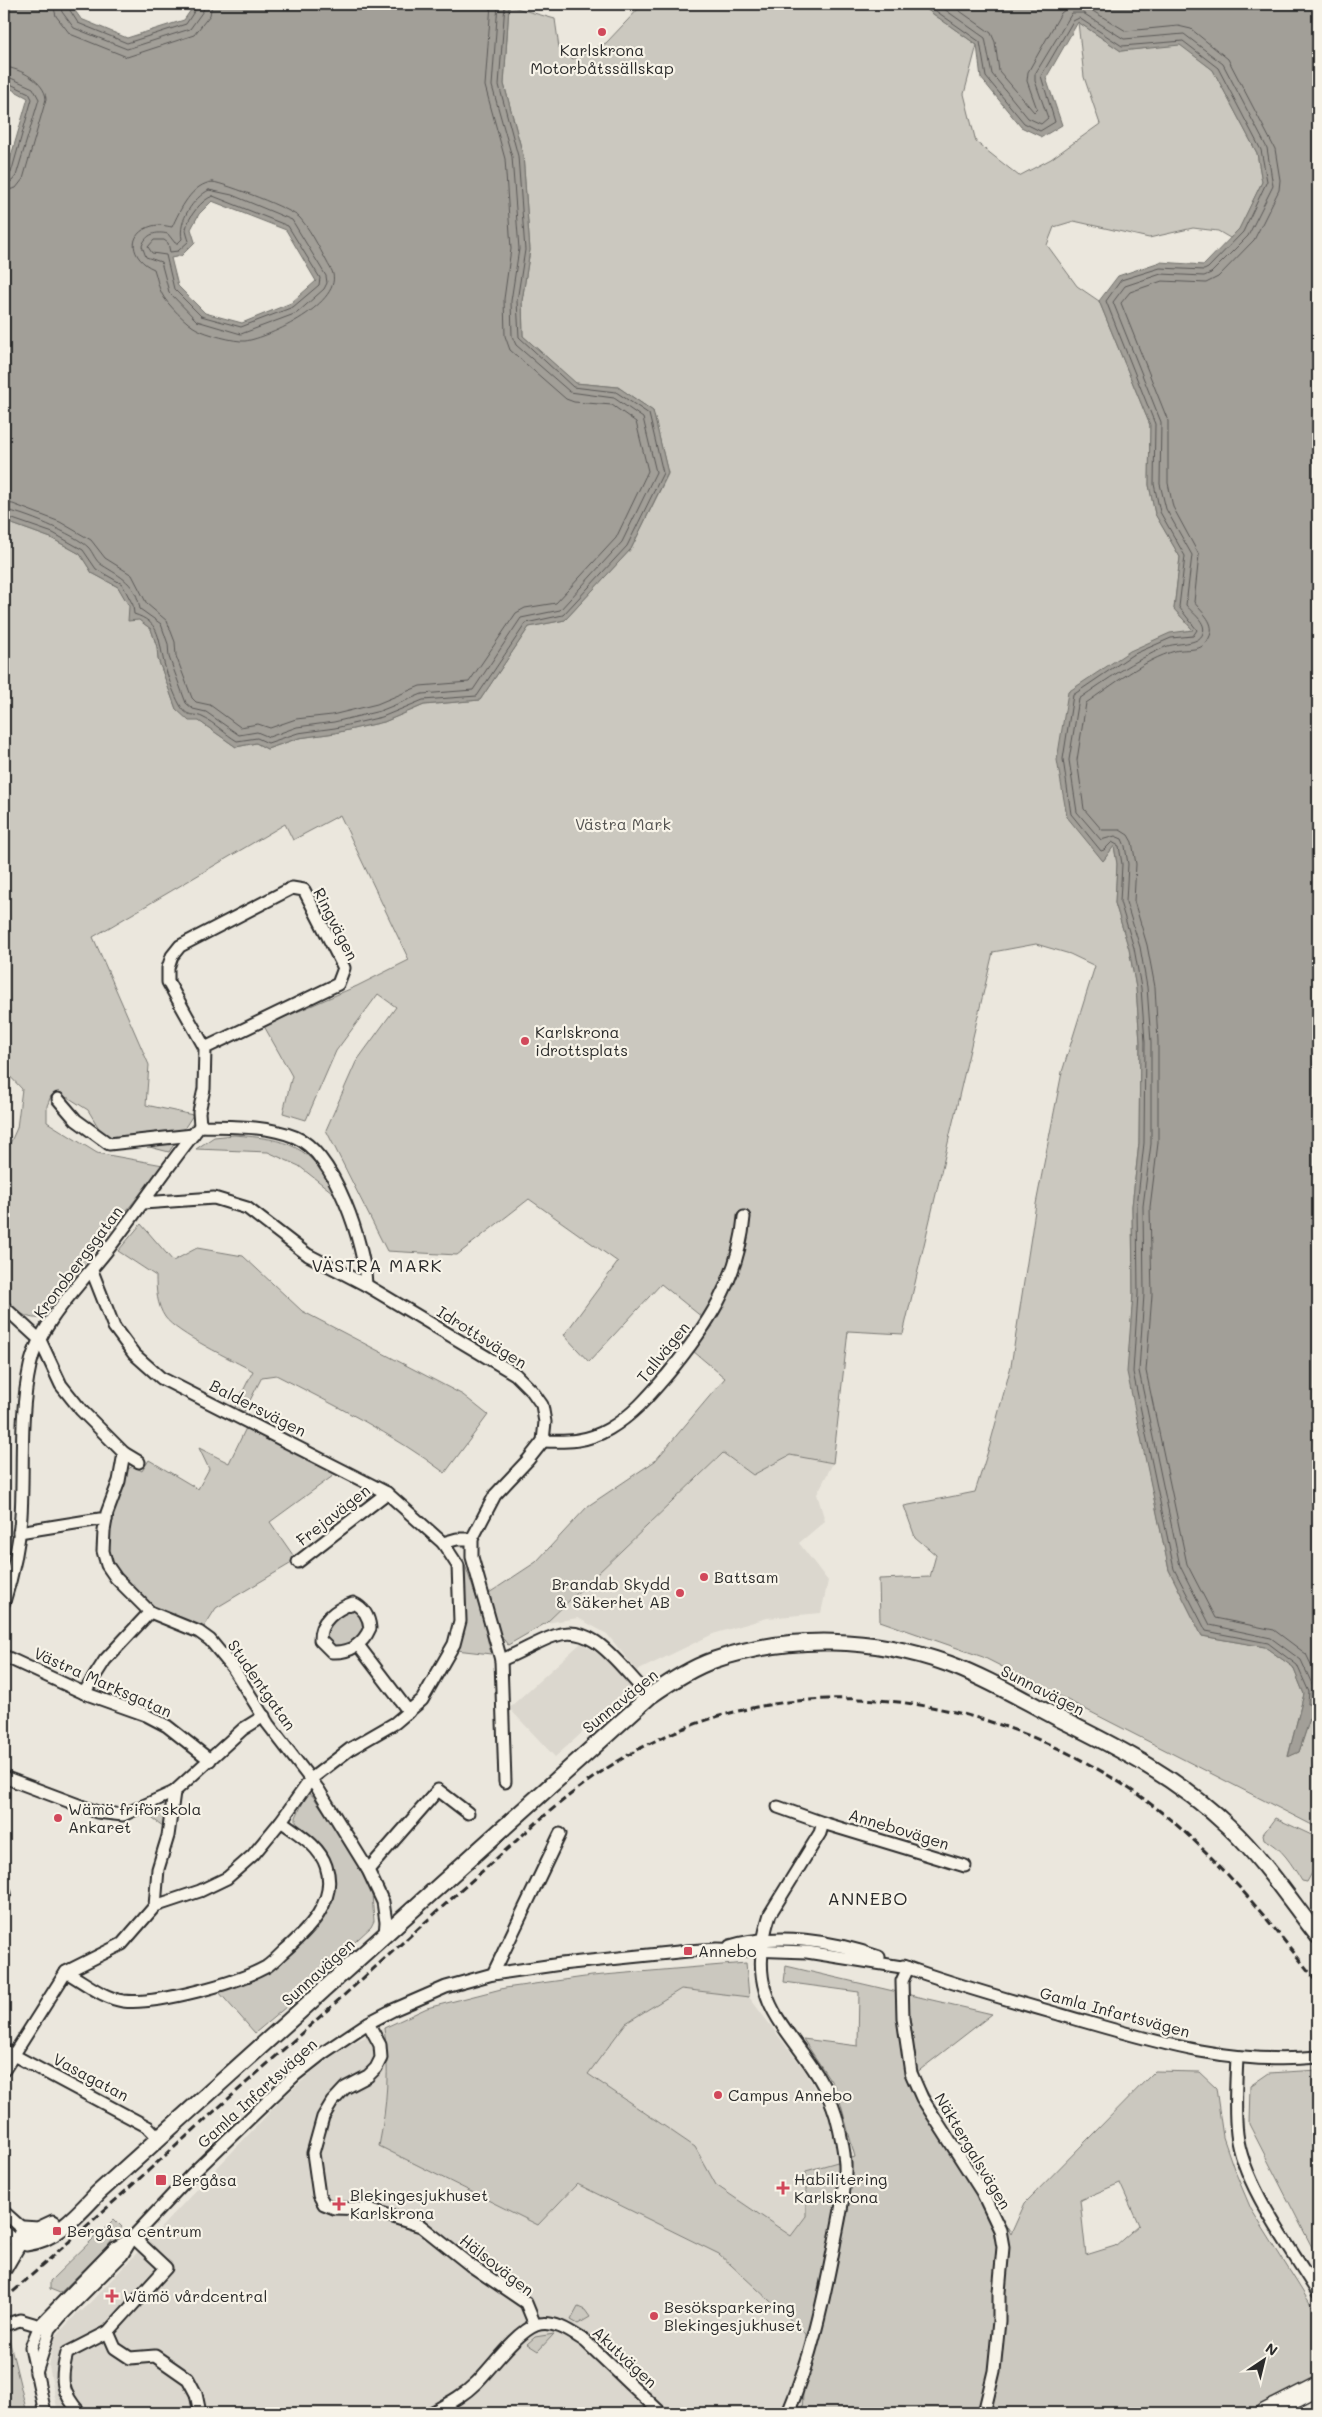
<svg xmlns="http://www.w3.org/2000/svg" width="1322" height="2417" viewBox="0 0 1322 2417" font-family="Mali,sans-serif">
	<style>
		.built { fill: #dbd7ce }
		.green { fill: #cbc8bf; stroke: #7b7a75; fill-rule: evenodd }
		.water { fill: #a29f98; stroke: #72716c; fill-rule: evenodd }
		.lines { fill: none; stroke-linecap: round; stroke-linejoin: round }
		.shore { stroke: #5b5957; stroke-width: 1 }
		.minor-casing { stroke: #2b2b2b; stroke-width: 15 }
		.major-casing { stroke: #2b2b2b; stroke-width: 19 }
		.highway-casing { stroke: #2b2b2b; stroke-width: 21 }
		.minor { stroke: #f7f3e8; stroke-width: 11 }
		.major { stroke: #f7f3e8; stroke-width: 15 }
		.highway { stroke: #f7f3e8; stroke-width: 18 }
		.rail { stroke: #2b2b2b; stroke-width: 3; stroke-dasharray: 8 4; stroke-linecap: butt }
		.poi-dot { fill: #d1495b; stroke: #f7f3e8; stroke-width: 2 }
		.labels { text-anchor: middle; stroke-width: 4.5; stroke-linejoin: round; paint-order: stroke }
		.poi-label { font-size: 16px; fill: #2b2b2b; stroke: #f7f3e8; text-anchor: start }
		.park-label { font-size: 16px; fill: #535250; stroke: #f7f3e8 }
		.street-label { font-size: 16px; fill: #2b2b2b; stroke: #f7f3e8 }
		.neighbourhood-label { font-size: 18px; letter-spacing: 1px; fill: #2b2b2b; stroke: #f7f3e8 }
	</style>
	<rect width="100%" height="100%" fill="#ebe7dd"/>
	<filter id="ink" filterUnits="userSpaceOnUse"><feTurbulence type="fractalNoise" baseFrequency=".02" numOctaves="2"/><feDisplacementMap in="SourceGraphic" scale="10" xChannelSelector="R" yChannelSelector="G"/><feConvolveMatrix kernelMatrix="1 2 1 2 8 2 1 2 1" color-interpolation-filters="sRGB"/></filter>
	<g filter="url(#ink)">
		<g class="built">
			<path d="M723 1453 753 1475 790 1455 833 1463 817 1494 825 1521 799 1543 828 1581 821 1613 767 1618 713 1634 637 1671 607 1634 578 1618 546 1623Z"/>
			<path d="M581 1643 606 1658 632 1688 555 1757 509 1708Z"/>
			<path d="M681 1989 749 1997 806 2072 829 2116 835 2141 837 2162 806 2171V2216L791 2236 716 2185 695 2147 588 2074 626 2023Z"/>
			<path d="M384 2028 388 2057 386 2110 379 2146 538 2225 577 2184 719 2254 806 2334 802 2413H58L49 2366 55 2337 80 2310 82 2311 284 2097 318 2067 346 2046Z"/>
		</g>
		<g class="green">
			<path d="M643 4H919L977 45 964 94 976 142 1019 176 1051 159 1100 124 1084 77 1078 22 1121 51 1180 44 1213 70 1257 153 1262 182 1239 230 1230 238 1218 231 1193 228 1149 238 1074 221 1054 227 1047 245 1077 286 1099 301 1150 425 1149 485 1155 514 1180 557 1174 609 1194 631 1088 841 1103 861 1114 845 1117 864 1115 903 1129 949 1136 988 1140 1042 1139 1143 1132 1206 1133 1294 1128 1373 1169 1570 1202 1636 1265 1647 1293 1667 1304 1694 1288 1756 1299 1752 1313 1709H1318V1828L983 1657 880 1621 879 1579 930 1577 936 1555 915 1537 904 1506 975 1492 989 1448 1011 1366 1036 1204 1062 1072 1095 966 1070 954 1036 944 993 952 903 1334 848 1331 833 1463 790 1455 753 1475 723 1453 546 1623 508 1645 500 1635 489 1593 536 1562 588 1506 655 1461 725 1378 693 1351 713 1326 661 1284 589 1362 564 1335 618 1262 529 1199 457 1255 387 1251 326 1130 356 1062 396 1007 378 994 336 1051 306 1120 283 1113 292 1076 264 1026 357 986 409 960 340 815 293 840 285 824 93 937 149 1065 146 1105 193 1115 169 1152 103 1135 88 1110 69 1098 51 1096 47 1106V1122L97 1153 163 1165 41 1318C25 1320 15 1309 4 1299V1157L17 1128 22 1089 4 1070V521L51 538 80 554 92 573 118 587 139 620 151 629 157 647 158 659 176 709 199 721 236 747 256 743 267 749 299 738 335 733 384 722 424 705 480 700 529 627 565 620 631 549 668 474 653 411 618 387 575 383 523 336 522 301 530 250 523 155 504 84 509 6 555 19 559 48 573 59 606 43Z"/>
			<path d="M234 1135C288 1139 311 1145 337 1196L299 1166 268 1152 196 1149 214 1137Z"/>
			<path d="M141 1224 173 1261 197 1248 243 1256 302 1311 463 1395 488 1415 445 1473C392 1433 334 1405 276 1375L262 1377 244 1412 234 1409 253 1371C233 1360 177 1334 165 1317 157 1305 156 1290 156 1276L118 1251Z"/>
			<path d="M246 1428 337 1473 270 1522 295 1558V1561L216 1608 204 1627 155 1611 117 1573 111 1562 106 1546 110 1522 125 1471 133 1466 142 1471 149 1460 198 1489 209 1469 199 1448 229 1463Z"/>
			<path d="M463 1559 481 1611 491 1654 456 1650 466 1610Z"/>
			<path d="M350 1608H355L366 1622C364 1638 352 1642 339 1650L325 1642 326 1625Z"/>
			<path d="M307 1794 312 1795 365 1870 372 1894 374 1921 371 1927 332 1963 317 1981 255 2033 218 1991 299 1945 319 1923 328 1904 319 1844 296 1824V1817Z"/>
			<path d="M154 1808 164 1816 163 1826 144 1813Z"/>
			<path d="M1275 1818 1318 1838V1862L1307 1882 1302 1881C1292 1865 1282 1847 1264 1839L1263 1834Z"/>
			<path d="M746 1963 749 1997 681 1989 626 2023 588 2074 695 2147 716 2185 791 2236 806 2216V2171L855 2157 837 2090 803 2039 858 2046 859 1992 784 1982 786 1966 992 2014 916 2073 1011 2234 1025 2203 1155 2071 1199 2072 1216 2088 1223 2137 1234 2169 1251 2209 1318 2316V2394L1265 2413H802L806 2334 719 2254 577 2184 538 2225 379 2146C387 2106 390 2068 384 2028L427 2008 505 1988 592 1976ZM1120 2183 1139 2225 1115 2246 1086 2255 1080 2200Z"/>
			<path d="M1318 2070V2259L1249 2124 1250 2086 1269 2073Z"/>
			<path d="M114 2219 122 2227 104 2250 60 2293 50 2289V2281L96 2236H101L104 2229Z"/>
			<path d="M578 2307 585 2310 590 2317 578 2324 571 2320Z"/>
			<path d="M554 2334 538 2351 527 2344 535 2337Z"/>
			<path d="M9 2339 27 2413H4V2340Z"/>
		</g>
		<g class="water">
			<path d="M4 4H70L81 19 127 38 184 20 195 4H511L509 6 504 84 523 155 530 250 522 301 523 336 576 383 618 387 653 411 668 473 631 549 565 620 529 627 480 700 424 705 384 722 335 733 299 738 267 749 256 743 236 747 199 721H189L176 709 158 659 157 647 151 629 139 620 128 621 129 606 118 587 92 573 80 554 51 538 4 521V180L28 98 4 85ZM212 201 286 230 316 281 291 303 242 323 205 313 178 286 171 258 181 256 195 242 191 229 199 214Z"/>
			<path d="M919 4H1318V1709H1313L1299 1752 1288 1757 1304 1694 1293 1667 1265 1647 1202 1636 1169 1570 1127 1372 1133 1294 1132 1206 1139 1143 1140 1042 1136 988 1129 949 1115 903 1117 864 1114 846 1103 861 1067 817 1057 760 1068 692 1130 651 1170 633 1193 630 1174 609 1180 557 1155 514 1149 485 1150 425 1099 301 1118 276 1160 262 1204 265 1239 229 1262 182 1257 153 1213 70 1180 45 1121 51 1078 22 1046 78 1062 125 1042 137 1021 127 981 78 977 45Z"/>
		</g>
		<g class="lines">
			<g class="shore">
				<path d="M53 4 56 16 70 34 127 57 194 35 210 15 212 4"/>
				<path d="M60 4 62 12 74 28 127 49 190 29 203 11 205 4"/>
				<path d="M66 4 78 23 127 43 186 24 199 4"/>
				<path d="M926 4 980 42 986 77 1024 123 1040 131 1055 122 1041 76 1073 21 1079 18 1122 46 1183 41 1218 68 1261 150 1267 181 1243 232 1208 268 1204 270 1160 268 1121 280 1106 301 1155 424 1154 484 1160 512 1185 556 1179 607 1197 630 1193 636 1171 638 1132 655 1073 695 1063 759 1071 814 1101 851 1104 850 1112 842 1119 846 1122 864 1120 902 1134 948 1141 988 1145 1042 1144 1143 1137 1206 1138 1294 1133 1372 1174 1569 1206 1631 1268 1643 1297 1665 1309 1692 1308 1704H1318"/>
				<path d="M937 4 985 38 992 74 1028 118 1041 124 1048 118 1035 81V74L1072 13H1083L1124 39 1184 34 1223 64 1267 148 1273 186 1248 236 1211 273 1204 276 1161 274 1125 286 1113 302 1161 422 1160 484 1166 509 1192 555 1186 605C1192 613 1207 622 1203 633 1199 646 1176 642 1165 647 1134 661 1107 679 1079 699L1069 760 1077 812 1101 840 1115 836 1122 839 1125 846 1128 864 1126 902 1140 947 1147 987 1151 1042V1144L1143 1206 1144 1294 1139 1371 1180 1566 1210 1625 1271 1638 1301 1660 1318 1697"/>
				<path d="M950 4 991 33 995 42 999 71 1034 112 1037 109 1027 81 1028 72 1061 13 1070 6 1081 4 1126 31 1178 26 1191 29 1228 59 1275 149 1280 180 1279 190 1254 240 1218 277 1206 283 1162 281 1130 292 1121 303 1168 421V483L1173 507 1199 555 1194 602C1202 613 1217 623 1209 638 1202 653 1188 648 1175 651 1145 659 1111 686 1086 703L1077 760 1084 809 1102 830H1120L1128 835 1132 842 1136 864 1134 901 1147 945 1155 987 1158 1041V1143L1150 1207 1152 1295 1146 1371 1187 1564 1215 1618 1274 1630 1306 1654 1318 1679"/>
				<path d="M4 67C20 68 45 82 46 99L23 179 16 188 4 191"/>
				<path d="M4 75 33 88 39 99 16 176 12 181 4 183"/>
				<path d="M4 81 29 93 32 99 11 173 4 177"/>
				<path d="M213 182C226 184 292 209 300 218 313 233 322 254 332 271 345 302 269 338 245 341 235 342 206 334 197 329 188 325 166 303 162 294 158 287 157 277 154 269 130 259 126 233 152 226 159 224 166 226 172 227 180 210 192 183 213 182Z"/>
				<path d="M209 190 232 195 292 220 326 276 327 283 324 289 297 313 241 334 197 321 169 292 161 262 146 257 142 246C146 234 156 231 168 234L175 243H178L182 239C178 221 193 198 209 190Z"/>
				<path d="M213 196 288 226 320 278 319 285 293 307 241 327 201 316 174 289 166 255 152 253 148 247 154 240H164L168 243 170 252 178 251 189 241C188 238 186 232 186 229 188 217 202 199 213 196Z"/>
				<path d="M4 503 13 504 60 522 91 540 105 558 132 575 147 604 167 621 175 642 176 656 192 698 196 702 210 705 240 727 258 724 270 728 296 719 332 715 377 704 420 686 469 682 516 613 525 608 556 603 616 538 648 471 636 422 612 405 574 402 566 399 510 350 505 336 504 299 511 249 505 159 485 86 491 4"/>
				<path d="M4 510C20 511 76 535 88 547 93 552 95 561 102 565 121 577 136 583 140 609L161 624 168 644 169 657 186 703 193 709 206 712 239 735 257 732 269 737 297 727 334 722 380 711 422 694 473 690 521 618 560 610 622 542 656 472 643 418 614 398 570 392 516 345 512 336 511 301 519 249 512 157 492 86 498 4"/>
				<path d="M4 516 53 533 83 550 96 569 122 584 133 605 134 614C159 622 158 636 163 658 165 670 174 695 180 705 187 718 193 713 202 717 215 723 225 734 237 741L257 738 268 743 298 733 335 728 382 717 423 700 477 696 526 623 563 615 627 546 663 473 649 414 616 392 573 387 519 337 517 301 525 250 518 156 499 85 505 4"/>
			</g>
			<defs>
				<g id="minor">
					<path d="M58 1099 76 1120 109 1144 193 1135"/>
					<path d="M200 1126C231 1127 266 1125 295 1137 335 1153 365 1246 366 1285"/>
					<path d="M143 1203 214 1198 247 1208 308 1255 366 1285 515 1374 532 1391 542 1405 545 1422 543 1441 528 1460 495 1495 472 1539V1557L501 1660 505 1782"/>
					<path d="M92 1271 114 1327 134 1354 161 1378 387 1493 443 1543"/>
					<path d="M4 1307 40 1340 61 1385 81 1410 124 1453 139 1462"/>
					<path d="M543 1441C567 1442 587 1442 609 1429 633 1415 649 1396 667 1375 706 1328 739 1279 744 1217"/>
					<path d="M124 1453 119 1481 107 1513 104 1531 103 1551 107 1565 116 1578 150 1612 199 1632 210 1640 233 1668 268 1724 318 1789 368 1870 383 1902 386 1922 385 1935"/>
					<path d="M19 1532 100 1519 106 1520"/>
					<path d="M298 1562 387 1493"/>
					<path d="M4 1602C13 1574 19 1545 21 1516 24 1466 19 1416 30 1366 39 1322 86 1279 112 1244 142 1205 169 1164 200 1126L199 1112 204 1089 205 1048 338 984 344 968 304 890 292 888 180 946 172 956 168 968V982L205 1048"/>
					<path d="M353 1603C364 1608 369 1617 370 1628 363 1644 350 1653 332 1652L320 1640C319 1621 336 1609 353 1603Z"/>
					<path d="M358 1645 409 1712"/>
					<path d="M4 1656 84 1693 146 1715 167 1726 210 1760"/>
					<path d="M501 1660C520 1653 536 1642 554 1636 596 1620 623 1673 650 1696"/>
					<path d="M84 1693 105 1660 150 1612"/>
					<path d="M4 1777 97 1812 123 1815 174 1792"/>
					<path d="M778 1807 823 1823 965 1866"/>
					<path d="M368 1870 438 1790 468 1813"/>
					<path d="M4 1893H5"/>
					<path d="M155 1906 200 1891 227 1878 253 1855 281 1821 311 1779 350 1749 395 1723 422 1700 454 1644 460 1621 458 1566 443 1543 457 1539H472"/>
					<path d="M730 1946C778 1932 833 1941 879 1957"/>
					<path d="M903 1966C955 1985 1009 2000 1062 2015 1149 2040 1227 2066 1318 2057"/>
					<path d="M908 1968 902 1981 903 2018 911 2073 922 2098 982 2192 1000 2230 1003 2247 999 2292V2321L994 2371 984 2413"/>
					<path d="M66 1972C84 1982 103 1998 123 2001 156 2005 237 1983 266 1967 272 1963 278 1957 283 1952 308 1930 338 1901 326 1866 319 1845 298 1834 281 1821"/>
					<path d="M493 1974 560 1834"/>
					<path d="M368 2023 380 2045 381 2058 376 2068 368 2076 345 2088 332 2102 323 2117 313 2153 319 2195 324 2204 334 2208 369 2209 421 2226 470 2265 526 2303 535 2325"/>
					<path d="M4 2050 148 2127 159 2138"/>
					<path d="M1237 2057C1236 2083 1234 2109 1237 2134 1242 2183 1292 2250 1318 2293"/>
					<path d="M4 2070 66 1972 122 1944 155 1906 158 1869 168 1836 174 1792 243 1729 264 1716"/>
					<path d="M4 2212 23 2229"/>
					<path d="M4 2232 12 2239 26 2243"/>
					<path d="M4 2325 20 2320 47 2328"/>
					<path d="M108 2332 115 2348 130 2358 155 2356 188 2379 196 2394 200 2413"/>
					<path d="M36 2373 50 2329 61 2316 122 2255 133 2237 192 2174 295 2075 323 2053 368 2023 393 2010 446 1987 493 1974 561 1964 688 1951 717 1949 807 1952 908 1968"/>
					<path d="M45 2413 31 2347 40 2325 115 2248 129 2240"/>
					<path d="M80 2413C61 2392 60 2379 67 2353L108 2332 166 2268 133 2237"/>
					<path d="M431 2413C447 2404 463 2396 476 2383 491 2368 517 2332 536 2325 553 2319 571 2332 585 2341L661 2413"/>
					<path d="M788 2413C811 2359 823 2303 834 2246 839 2219 846 2192 845 2164 844 2148 840 2131 836 2116 810 2032 736 2018 770 1914L820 1833 823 1823"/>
				</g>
				<g id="major">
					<path d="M26 2243C56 2240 79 2213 98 2193L650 1696C670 1682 691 1668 714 1660 790 1634 874 1637 949 1664 987 1678 1023 1700 1058 1718 1121 1749 1178 1778 1229 1827 1263 1859 1290 1900 1318 1936"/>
					<path d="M4 2268 19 2242 23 2229 38 2230 53 2223"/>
				</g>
				<path id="highway" d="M1265 2413 1318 2386"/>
			</defs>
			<use href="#minor" class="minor-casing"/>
			<use href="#major" class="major-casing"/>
			<use href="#highway" class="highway-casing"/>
			<use href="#minor" class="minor"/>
			<use href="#major" class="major"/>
			<use href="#highway" class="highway"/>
			<path class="rail" d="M4 2300 536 1823C573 1791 612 1761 657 1740 820 1662 1015 1700 1156 1808 1219 1857 1268 1920 1318 1983"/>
		</g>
	</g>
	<g class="poi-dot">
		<circle cx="602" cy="32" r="5"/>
		<circle cx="525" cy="1041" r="5"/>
		<circle cx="704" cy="1577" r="5"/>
		<circle cx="680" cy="1593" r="5"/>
		<circle cx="58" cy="1818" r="5"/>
		<rect x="683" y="1946" width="10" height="10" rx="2.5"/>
		<circle cx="718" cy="2095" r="5"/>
		<rect x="155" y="2174" width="12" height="12" rx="2.5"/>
		<path d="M780.5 2180.5h5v5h5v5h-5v5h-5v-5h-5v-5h5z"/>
		<path d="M336.5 2196.5h5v5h5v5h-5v5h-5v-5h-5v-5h5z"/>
		<rect x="52" y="2226" width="10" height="10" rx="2.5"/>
		<path d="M109.5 2288.5h5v5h5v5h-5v5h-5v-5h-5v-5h5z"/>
		<circle cx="654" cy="2316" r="5"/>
	</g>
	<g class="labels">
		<g class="poi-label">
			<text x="602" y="56" text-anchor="middle">Karlskrona<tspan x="602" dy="18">Motorbåtssällskap</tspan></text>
			<text x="535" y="1038">Karlskrona<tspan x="535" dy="18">idrottsplats</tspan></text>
			<text x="714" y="1583">Battsam</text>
			<text x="670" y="1590" text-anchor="end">Brandab Skydd<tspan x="670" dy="18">&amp; Säkerhet AB</tspan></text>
			<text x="68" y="1815">Wämö friförskola<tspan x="68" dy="18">Ankaret</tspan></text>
			<text x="698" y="1957">Annebo</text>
			<text x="728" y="2101">Campus Annebo</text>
			<text x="794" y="2185">Habilitering<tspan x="794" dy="18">Karlskrona</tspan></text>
			<text x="172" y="2186">Bergåsa</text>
			<text x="350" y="2201">Blekingesjukhuset<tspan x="350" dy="18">Karlskrona</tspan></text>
			<text x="67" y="2237">Bergåsa centrum</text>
			<text x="123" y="2302">Wämö vårdcentral</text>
			<text x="664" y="2313">Besöksparkering<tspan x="664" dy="18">Blekingesjukhuset</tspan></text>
		</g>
		<g class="park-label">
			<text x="623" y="830">Västra Mark</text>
		</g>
		<g class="street-label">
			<text transform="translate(336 924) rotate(63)" y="6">Ringvägen</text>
			<text transform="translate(78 1262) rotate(-53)" y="6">Kronobergsgatan</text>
			<text transform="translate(482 1337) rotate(32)" y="6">Idrottsvägen</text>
			<text transform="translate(663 1352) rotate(-51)" y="6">Tallvägen</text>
			<text transform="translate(258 1408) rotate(27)" y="6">Baldersvägen</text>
			<text transform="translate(333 1515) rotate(-38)" y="6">Frejavägen</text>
			<text transform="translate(103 1682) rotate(24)" y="6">Västra Marksgatan</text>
			<text transform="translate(262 1685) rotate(55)" y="6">Studentgatan</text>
			<text transform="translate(1043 1690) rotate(27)" y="6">Sunnavägen</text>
			<text transform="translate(620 1701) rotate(-39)" y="6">Sunnavägen</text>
			<text transform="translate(899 1829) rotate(17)" y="6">Annebovägen</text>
			<text transform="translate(318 1972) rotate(-42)" y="6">Sunnavägen</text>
			<text transform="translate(1115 2012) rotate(15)" y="6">Gamla Infartsvägen</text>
			<text transform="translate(91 2077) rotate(28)" y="6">Vasagatan</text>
			<text transform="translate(257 2093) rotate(-42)" y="6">Gamla Infartsvägen</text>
			<text transform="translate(973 2151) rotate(59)" y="6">Näktergalsvägen</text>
			<text transform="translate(497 2265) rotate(38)" y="6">Hälsovägen</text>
			<text transform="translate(625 2357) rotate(43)" y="6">Akutvägen</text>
		</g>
		<g class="neighbourhood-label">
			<text x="377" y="1272">VÄSTRA MARK</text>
			<text x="868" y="1905">ANNEBO</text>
		</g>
	</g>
	<rect width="1322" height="2417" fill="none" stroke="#f7f3e8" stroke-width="20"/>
	<rect x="10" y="10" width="1302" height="2397" fill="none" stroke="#2b2b2b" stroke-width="2" filter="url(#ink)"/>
	<g transform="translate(1264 2360) rotate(35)" stroke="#f7f3e8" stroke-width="4" paint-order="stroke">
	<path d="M0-4L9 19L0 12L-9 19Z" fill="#2b2b2b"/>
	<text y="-8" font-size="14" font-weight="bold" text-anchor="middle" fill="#2b2b2b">N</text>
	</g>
</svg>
